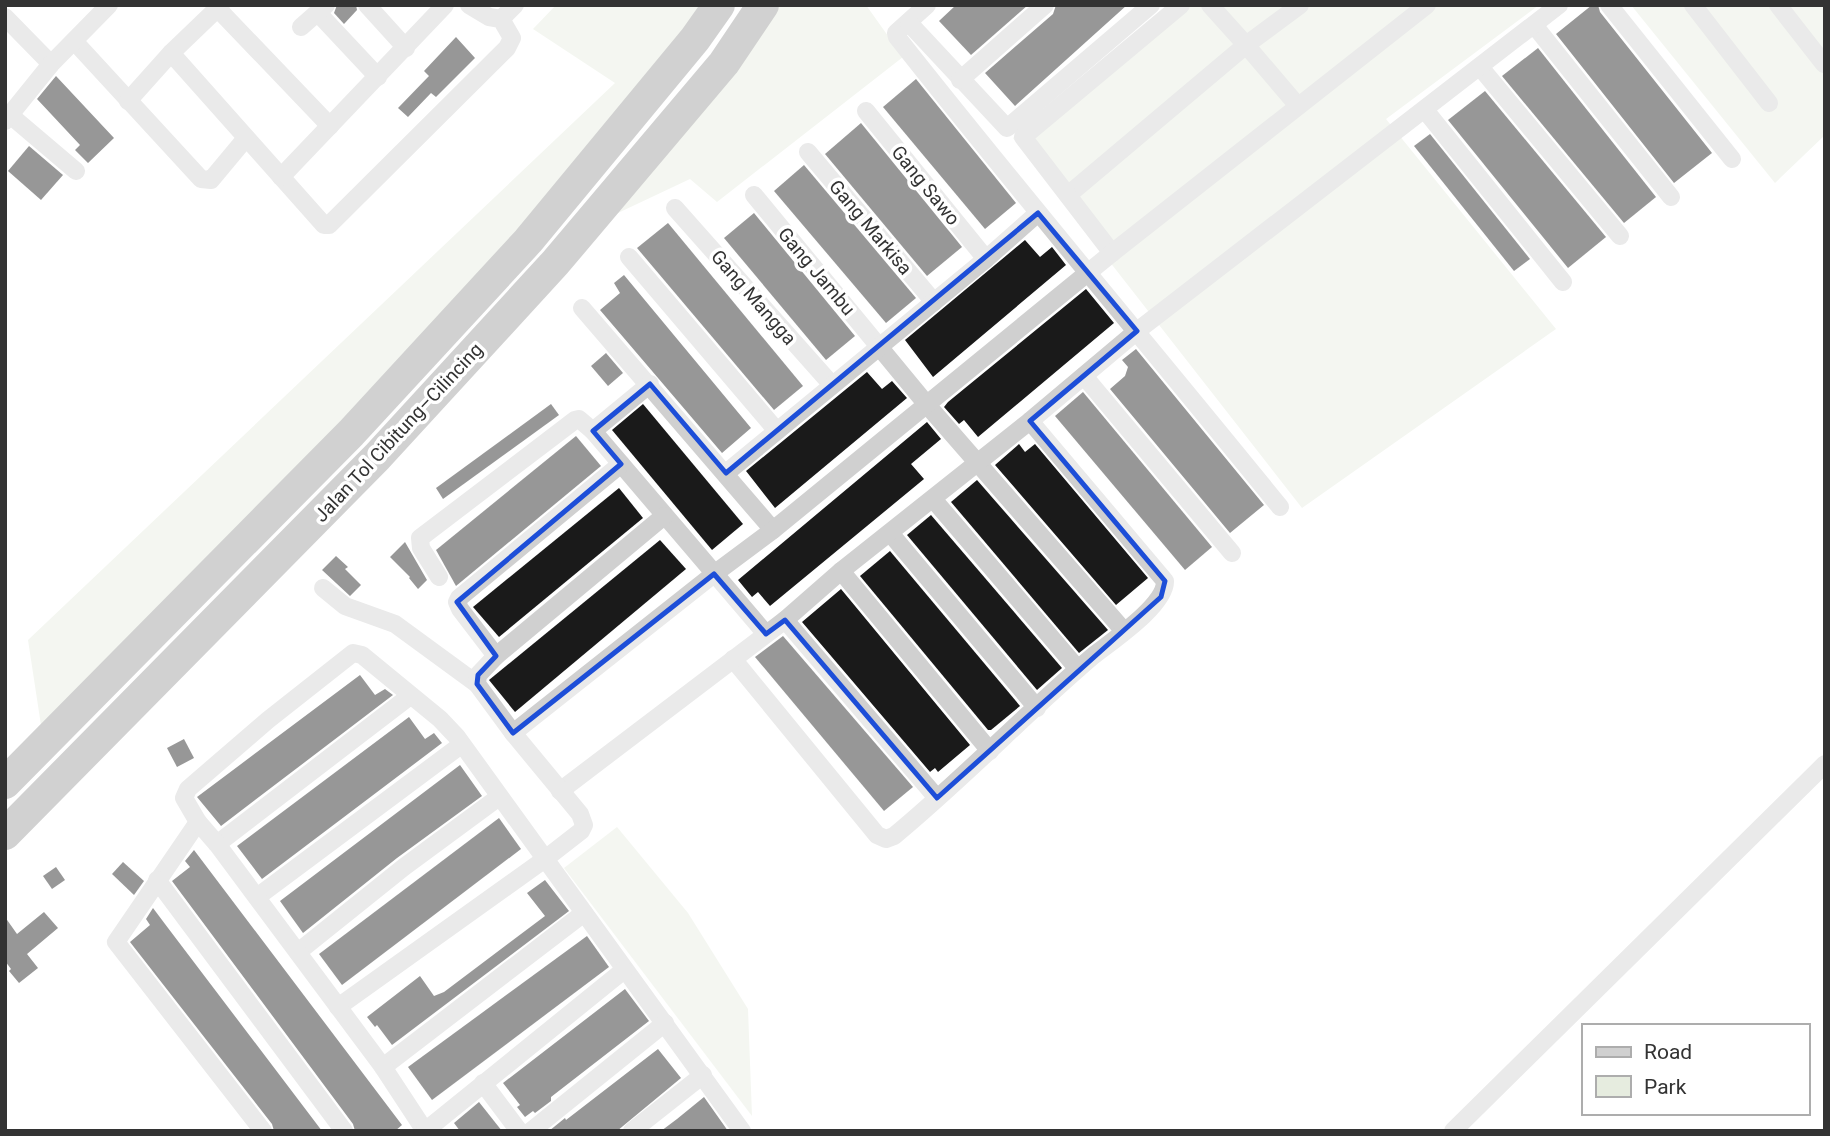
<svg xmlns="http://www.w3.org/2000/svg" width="1830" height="1136" viewBox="0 0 1830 1136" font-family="Roboto,sans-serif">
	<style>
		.green { fill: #e6ecdf }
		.building { fill: #1a1a1a }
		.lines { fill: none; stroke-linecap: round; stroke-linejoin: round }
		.street { stroke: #d0d0d0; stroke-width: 18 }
		.highway { stroke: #9a9a9a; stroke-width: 32 }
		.marked { fill: none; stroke: #1d4ed8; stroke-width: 5; stroke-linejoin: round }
		.labels { text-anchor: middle; stroke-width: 7; stroke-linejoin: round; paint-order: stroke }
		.street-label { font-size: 19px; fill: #333; stroke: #fff }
	</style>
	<rect width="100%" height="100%" fill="#fff"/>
	<g class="green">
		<path d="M556 5H719L695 39 44 745 28 640 615 83 533 29Z"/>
		<path d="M763 5H866L903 57 717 202 690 179 584 229Z"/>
		<path d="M1168 5H1539L1386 119 1556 329 1302 508 1013 138Z"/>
		<path d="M1631 5H1825V135L1775 183Z"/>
		<path d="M617 827 688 913 748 1009 752 1116 564 868Z"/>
	</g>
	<g class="building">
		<path d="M337 5H356L357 10 344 24 334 13Z"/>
		<path d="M956 5H1028L971 55 939 21Z"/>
		<path d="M1056 5H1127L1015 106 985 73 1053 14Z"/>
		<path d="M1592 5H1598L1600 12 1712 153 1674 183 1556 34Z"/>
		<path d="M456 37 475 58 436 97 431 93 408 117 398 108 429 76 424 71Z"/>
		<path d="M1538 48 1656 197 1624 223 1502 76Z"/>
		<path d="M56 76 114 138 88 163 75 150 80 145 37 99Z"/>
		<path d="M916 79 1016 203 985 229 883 107Z"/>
		<path d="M1485 91 1606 237 1568 268 1448 120Z"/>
		<path d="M861 123 962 247 927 276 825 154Z"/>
		<path d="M1430 134 1530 259 1514 271 1414 146Z"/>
		<path d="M29 146 63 175 41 200 8 171Z"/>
		<path d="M804 165 916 298 886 323 774 191Z"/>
		<path d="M754 213 855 336 826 360 724 238Z"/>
		<path d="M668 223 803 386 774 410 637 248Z"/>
		<path d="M1025 240 1040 257 1052 247 1066 265 933 377 905 340Z"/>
		<path d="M624 275 751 428 722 453 600 310 620 293 614 283Z"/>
		<path d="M1086 289 1114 323 978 437 964 420 959 424 944 407 948 402Z"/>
		<path d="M1136 349 1264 505 1230 533 1110 389 1125 376 1128 367 1122 360Z"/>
		<path d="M606 353 623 373 608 386 591 366Z"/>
		<path d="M867 372 882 389 892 381 907 398 775 508 746 471Z"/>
		<path d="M1083 392 1212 547 1185 570 1055 416Z"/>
		<path d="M551 404 559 415 443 499 436 488Z"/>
		<path d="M643 404 743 524 712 550 612 430Z"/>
		<path d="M927 422 941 439 911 464 924 479 770 606 758 592 752 597 738 580Z"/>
		<path d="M576 436 601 466 456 586 436 550Z"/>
		<path d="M1019 444 1025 452 1035 444 1148 578 1116 605 995 465Z"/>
		<path d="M977 480 1108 630 1079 653 951 502Z"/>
		<path d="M619 488 643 518 499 637 473 607Z"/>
		<path d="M931 515 1062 668 1037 690 907 535Z"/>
		<path d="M660 540 686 569 515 712 489 680Z"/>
		<path d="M405 542 427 580 418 589 409 578 410 577 390 557Z"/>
		<path d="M890 551 1020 706 991 730H988L860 576Z"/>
		<path d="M336 556 348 567 345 569 361 585 350 596 322 570Z"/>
		<path d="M841 589 970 745 938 772 935 768 930 772 802 622Z"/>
		<path d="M783 636 913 787 884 811 755 657Z"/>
		<path d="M360 675 375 695 385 689 393 695 221 826 197 797Z"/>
		<path d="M409 717 425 739 434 733 442 743 262 879 237 846Z"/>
		<path d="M184 739 194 758 177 767 167 748Z"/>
		<path d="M460 765 482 796 397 858 303 933 280 901Z"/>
		<path d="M499 818 521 849 342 985 319 954Z"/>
		<path d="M194 850 402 1125 395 1131H355L353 1124 172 881 190 867 185 861Z"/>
		<path d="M123 862 144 881 134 895 112 874Z"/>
		<path d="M56 867 65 880 52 889 43 876Z"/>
		<path d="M545 880 569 911 392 1045 377 1025 375 1027 367 1017 420 976 434 996 444 992 545 916 527 893Z"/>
		<path d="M153 908 165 924 322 1131H274L272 1124 130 942 150 925 146 919Z"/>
		<path d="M44 912 58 928 27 954 38 968 19 983 9 971 11 969 5 961V917L17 934Z"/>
		<path d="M587 936 609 967 432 1100 408 1067Z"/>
		<path d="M625 989 649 1021 551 1097V1101L535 1113 533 1111 525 1117 517 1107 520 1105 503 1083Z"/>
		<path d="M658 1049 681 1078 617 1131H549L565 1118 566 1120Z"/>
		<path d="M704 1097 728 1131H661L677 1119Z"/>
		<path d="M479 1102 502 1131H460L454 1123Z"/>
	</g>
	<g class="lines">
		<g class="street">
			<path d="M367 5 406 48"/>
			<path d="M927 5 896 33 897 37C1022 196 1153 350 1280 507"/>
			<path d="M1609 5 1732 159"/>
			<path d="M1693 5 1769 103"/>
			<path d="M1778 5 1824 64"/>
			<path d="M218 9 330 126"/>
			<path d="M318 13 378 77"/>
			<path d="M5 17 51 64"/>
			<path d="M501 19 515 5"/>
			<path d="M909 23 1007 128 1151 5"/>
			<path d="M1534 25 1671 197"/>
			<path d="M301 27 326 5"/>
			<path d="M74 41 201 179 211 180 246 138"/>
			<path d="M171 53 324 225H329L507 48 512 38 501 19 489 17 469 5"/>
			<path d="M1480 67 1620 236"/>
			<path d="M960 80 1045 5"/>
			<path d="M128 101 171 53 221 5"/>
			<path d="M1298 106 1246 45 1300 5"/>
			<path d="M1425 110 1563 282"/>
			<path d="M866 111 986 259"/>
			<path d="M10 115 76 171"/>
			<path d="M5 121 51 64 109 5"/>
			<path d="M808 152 934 302"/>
			<path d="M281 177 445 5"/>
			<path d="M754 195 928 406 1124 631"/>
			<path d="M1068 195 1246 45 1210 5"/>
			<path d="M675 208 832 385"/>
			<path d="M1112 253 1023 137 1181 5"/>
			<path d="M629 257 777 431"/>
			<path d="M582 308 773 530"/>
			<path d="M1084 376 1232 553"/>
			<path d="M593 431 650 384"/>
			<path d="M726 473 986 259 1038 213"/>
			<path d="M933 499 1078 669"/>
			<path d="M890 533 1037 708"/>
			<path d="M841 571 990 751"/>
			<path d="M439 577 421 548 420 538 575 420 579 419 593 431 766 634"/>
			<path d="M323 588 345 606 395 624 477 684"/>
			<path d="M785 620 937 798"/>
			<path d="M496 656 460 609 457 602 459 598 621 464"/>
			<path d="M733 659 877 835 886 839 894 836C963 779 1025 714 1093 656 1112 641 1166 605 1165 581L1030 421"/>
			<path d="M513 733 477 684 478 675 496 656 664 516"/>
			<path d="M560 791 785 620 841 571 1030 421 1137 331 1559 5"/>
			<path d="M198 822 116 942 263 1131"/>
			<path d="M217 844 410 696"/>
			<path d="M157 880 344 1131"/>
			<path d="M257 897 461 745"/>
			<path d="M298 952 404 867 499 797"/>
			<path d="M338 1007 545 859 581 831 584 825 580 814 513 733 714 574 773 530 1112 253 1427 5"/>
			<path d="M383 1067 584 913"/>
			<path d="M483 1083 519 1131"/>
			<path d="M425 1131 383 1067 217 844 198 822 184 798 188 789 268 720 353 653 362 655 440 719 457 737 742 1131"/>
			<path d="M425 1131 624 970"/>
			<path d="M531 1131 665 1023"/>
			<path d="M632 1131 703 1075"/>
			<path d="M1453 1131 1825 764"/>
		</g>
		<g class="highway">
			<path d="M5 783 351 433 528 241 695 39 719 5"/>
			<path d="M5 834 377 457 555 263 724 63 763 5"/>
		</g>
	</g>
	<path d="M0 0H1830V1136H0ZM1038 213 1137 331 1030 421 1165 581 1161 597 937 798 785 620 766 634 714 574 513 733 477 684 478 675 496 656 457 602 621 464 593 431 650 384 726 473Z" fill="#fff" fill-opacity=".55" fill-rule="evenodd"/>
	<path class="marked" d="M1038 213 1137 331 1030 421 1165 581 1161 597 937 798 785 620 766 634 714 574 513 733 477 684 478 675 496 656 457 602 621 464 593 431 650 384 726 473Z"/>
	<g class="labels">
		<g class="street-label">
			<text transform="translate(926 185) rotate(51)" y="7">Gang Sawo</text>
			<text transform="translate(871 227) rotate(50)" y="7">Gang Markisa</text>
			<text transform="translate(817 271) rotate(50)" y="7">Gang Jambu</text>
			<text transform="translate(754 297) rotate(49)" y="7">Gang Mangga</text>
			<text transform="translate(398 432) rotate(-47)" y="7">Jalan Tol Cibitung–Cilincing</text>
		</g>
	</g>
	<rect width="1830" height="1136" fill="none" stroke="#333333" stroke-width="14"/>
	<rect x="1582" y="1024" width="228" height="91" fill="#ffffff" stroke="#adadad" stroke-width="2"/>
	<rect x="1596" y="1047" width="35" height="10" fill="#d0d0d0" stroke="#adadad" stroke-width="2"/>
	<text x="1644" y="1059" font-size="21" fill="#333333">Road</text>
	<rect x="1596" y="1076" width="35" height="21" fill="#e6ecdf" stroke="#adadad" stroke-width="2"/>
	<text x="1644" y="1094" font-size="21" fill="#333333">Park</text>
</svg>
